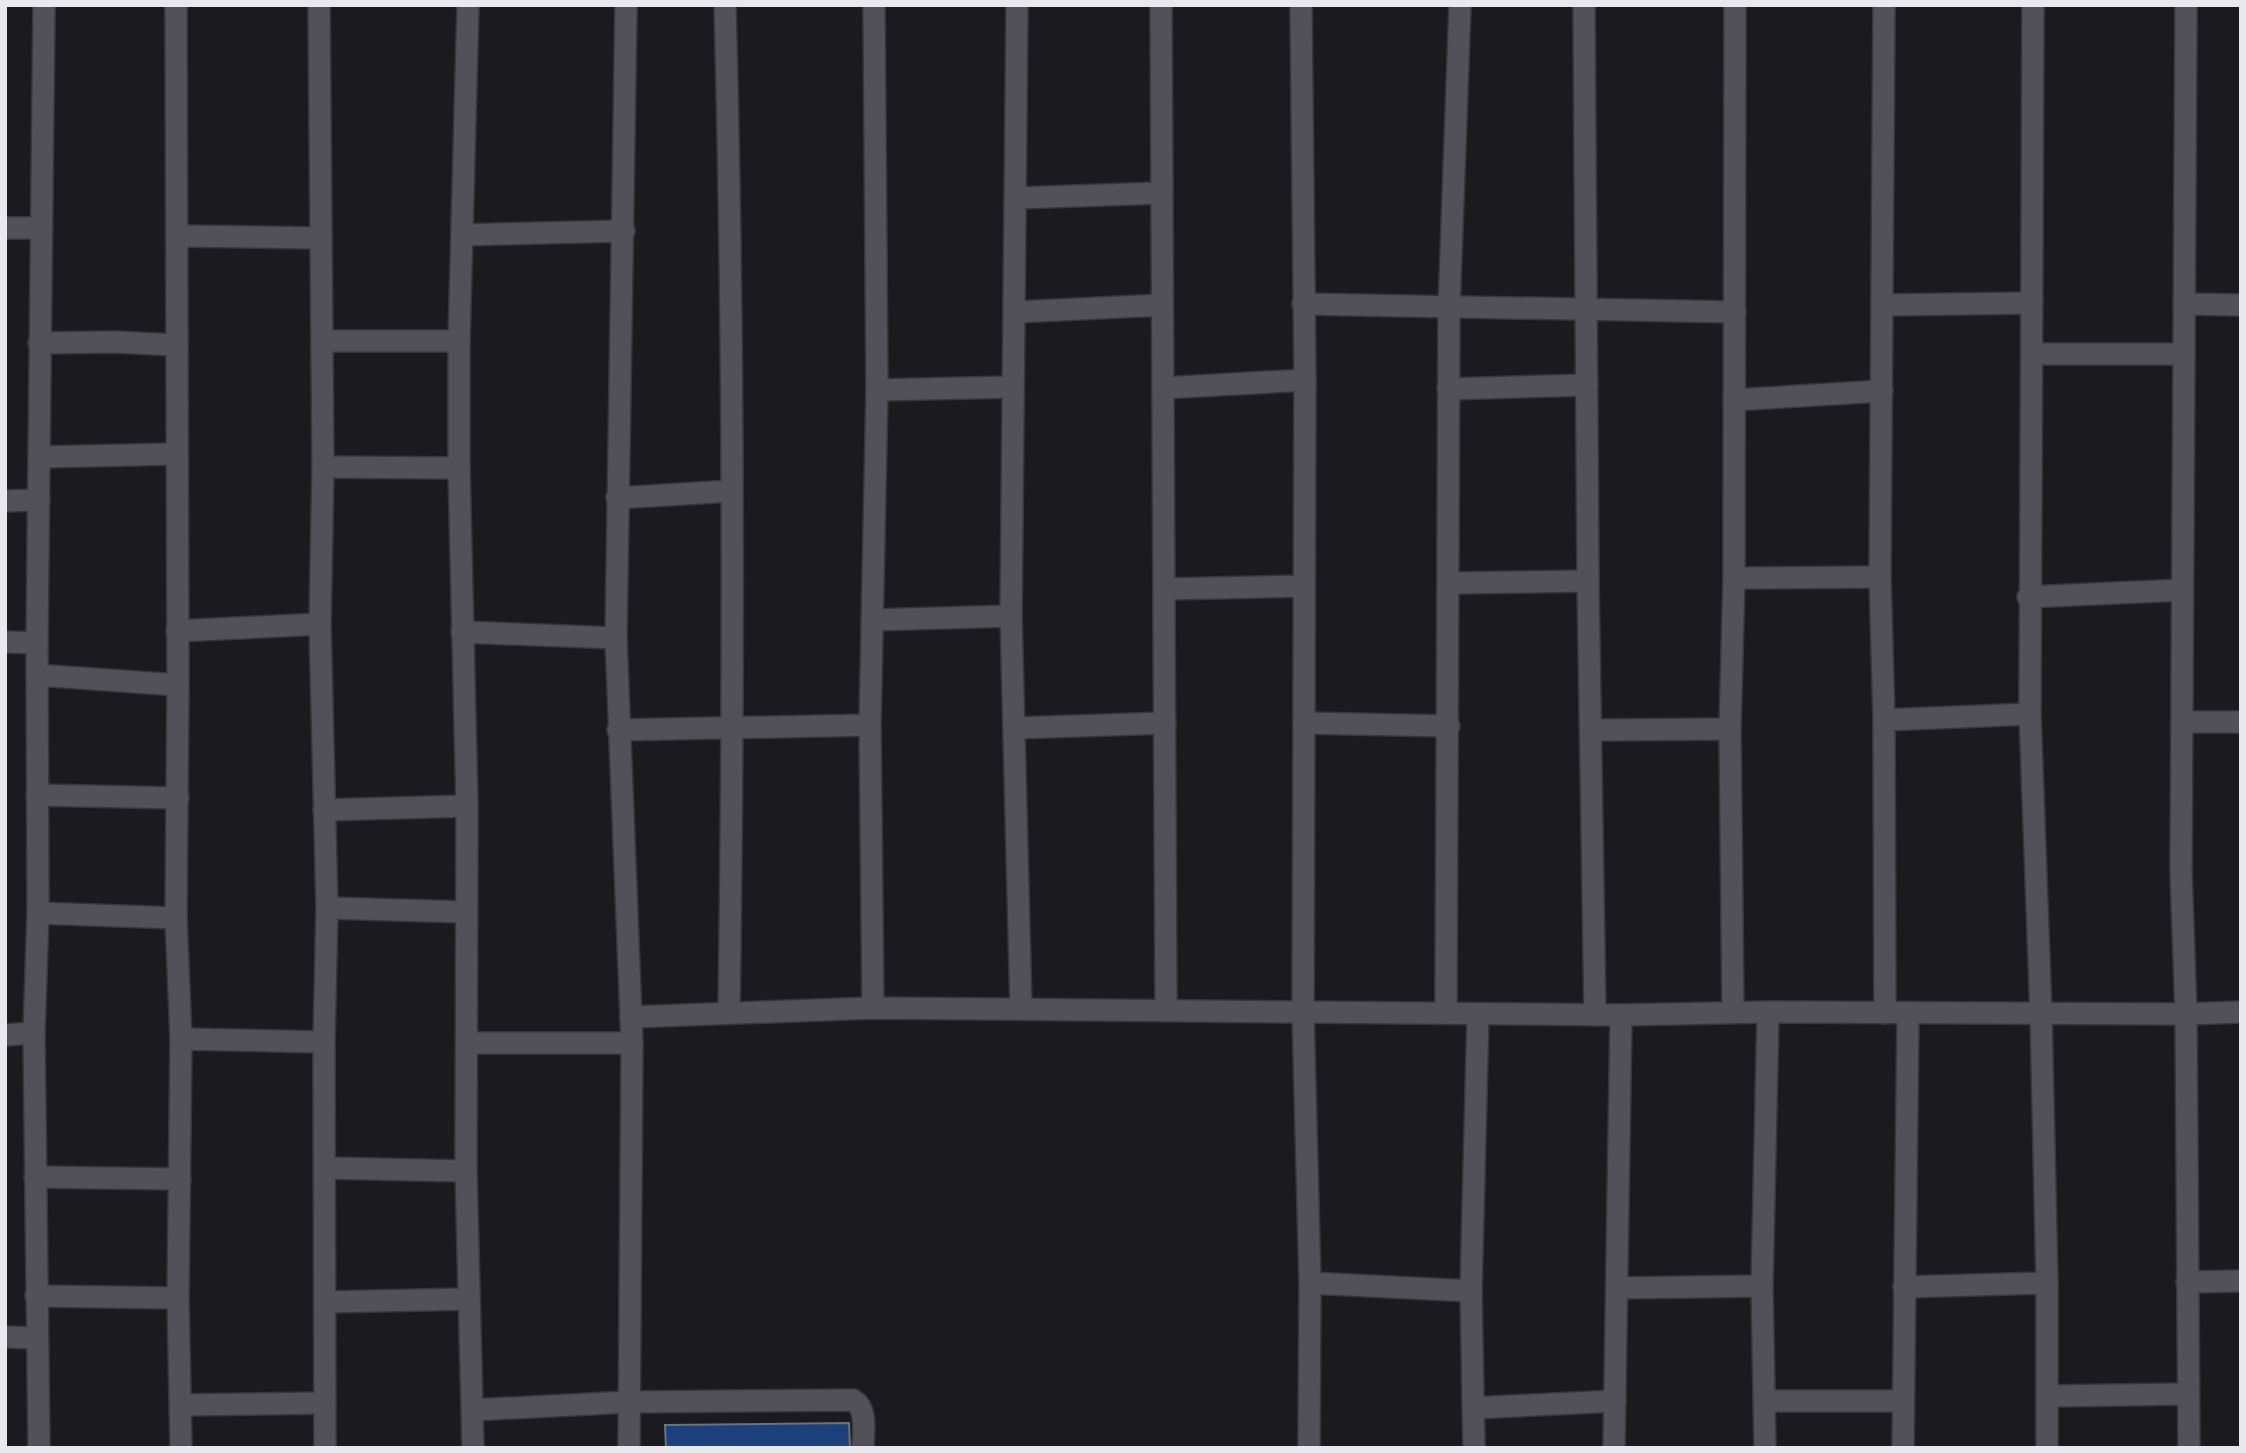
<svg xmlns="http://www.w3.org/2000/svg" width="2246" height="1453" viewBox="0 0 2246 1453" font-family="'Source Sans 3',sans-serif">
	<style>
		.building { fill: #1c407b; stroke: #6f7277; stroke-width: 2 }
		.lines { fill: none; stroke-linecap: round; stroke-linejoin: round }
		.minor-casing { stroke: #37373b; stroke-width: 24 }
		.minor { stroke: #515157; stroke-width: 21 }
	</style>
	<rect width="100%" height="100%" fill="#1a1a1f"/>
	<path class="building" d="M849 1423 850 1448H666L665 1425Z"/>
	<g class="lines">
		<defs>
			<g id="minor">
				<path d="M176 5 178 685 176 918 181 1039 178 1298 181 1448"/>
				<path d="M319 5 323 467 320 624 327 908 324 1042 325 1448"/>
				<path d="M468 5 459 341V468L467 806 466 1171 473 1448"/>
				<path d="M626 5 616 638 632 1043 629 1448"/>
				<path d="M725 5C734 341 734 677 729 1012"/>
				<path d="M1017 5 1011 616 1021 1008"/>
				<path d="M1161 5 1166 1010"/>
				<path d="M1301 5 1305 380 1303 1012 1310 1283 1309 1448"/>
				<path d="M1584 5 1588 581 1595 1015"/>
				<path d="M1884 5 1880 577 1884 720 1885 1013"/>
				<path d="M2033 5 2030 714 2041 1014 2047 1283V1448"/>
				<path d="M2186 5 2181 872 2186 1014 2189 1448"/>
				<path d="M1017 198 1161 193"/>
				<path d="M5 228H41"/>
				<path d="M462 235 624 231"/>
				<path d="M177 236 320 238"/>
				<path d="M1303 304 1735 312"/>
				<path d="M2184 304 2241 305"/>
				<path d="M1884 305 2032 303"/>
				<path d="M1014 312 1162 305"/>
				<path d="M322 341H459"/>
				<path d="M39 343 115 342 177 345"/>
				<path d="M2032 354H2183"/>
				<path d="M1163 388 1305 380"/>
				<path d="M1448 389 1587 385"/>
				<path d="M877 390 1013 387"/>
				<path d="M1734 400 1882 391"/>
				<path d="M39 457 176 454"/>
				<path d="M323 467 459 468"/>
				<path d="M617 498 731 491"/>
				<path d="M5 501 39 500"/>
				<path d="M1734 578 1880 577"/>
				<path d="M1449 583 1588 581"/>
				<path d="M1165 589 1303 586"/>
				<path d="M2028 597 2182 590"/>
				<path d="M872 620 1011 616"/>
				<path d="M177 631 320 624"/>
				<path d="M462 632 616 638"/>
				<path d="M5 642 37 643"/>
				<path d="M37 675 178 685"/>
				<path d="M1884 720 2030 714"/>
				<path d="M2183 722H2241"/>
				<path d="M1304 723 1449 726"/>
				<path d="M1014 728 1165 723"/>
				<path d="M618 730 870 725"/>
				<path d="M1591 730 1730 729"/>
				<path d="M37 795 178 798"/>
				<path d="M324 810 467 806"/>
				<path d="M327 908 466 912"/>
				<path d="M38 913 176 918"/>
				<path d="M873 1008 870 725 877 390 874 5"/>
				<path d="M1733 1012 1730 729 1734 578 1735 5"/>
				<path d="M1446 1013 1449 309 1460 5"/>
				<path d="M631 1017 873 1008 1621 1015 1768 1012 2186 1014 2241 1012"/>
				<path d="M5 1035 34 1033"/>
				<path d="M181 1039 324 1042"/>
				<path d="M467 1043H632"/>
				<path d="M325 1168 466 1171"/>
				<path d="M35 1177 180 1179"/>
				<path d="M2187 1282 2241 1281"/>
				<path d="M1310 1283 1471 1291"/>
				<path d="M1904 1287 2047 1283"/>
				<path d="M1617 1288 1762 1286"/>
				<path d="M36 1296 178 1298"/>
				<path d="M326 1302 469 1299"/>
				<path d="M5 1337 37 1338"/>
				<path d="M2048 1396 2188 1394"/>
				<path d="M1765 1401H1902"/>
				<path d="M181 1405 325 1403"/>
				<path d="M1473 1408 1615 1401"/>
				<path d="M473 1410 628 1402 853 1400C868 1408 863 1433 863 1448"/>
				<path d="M39 1448 34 1033 38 913 37 643 44 5"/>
				<path d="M1474 1448 1471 1291 1478 1014"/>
				<path d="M1614 1448 1621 1015"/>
				<path d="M1765 1448 1762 1286 1768 1012"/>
				<path d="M1903 1448 1908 1013"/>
			</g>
		</defs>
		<use href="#minor" class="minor-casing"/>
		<use href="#minor" class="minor"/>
	</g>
	<rect width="2246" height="1453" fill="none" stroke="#e9e9ed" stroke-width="14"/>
</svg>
